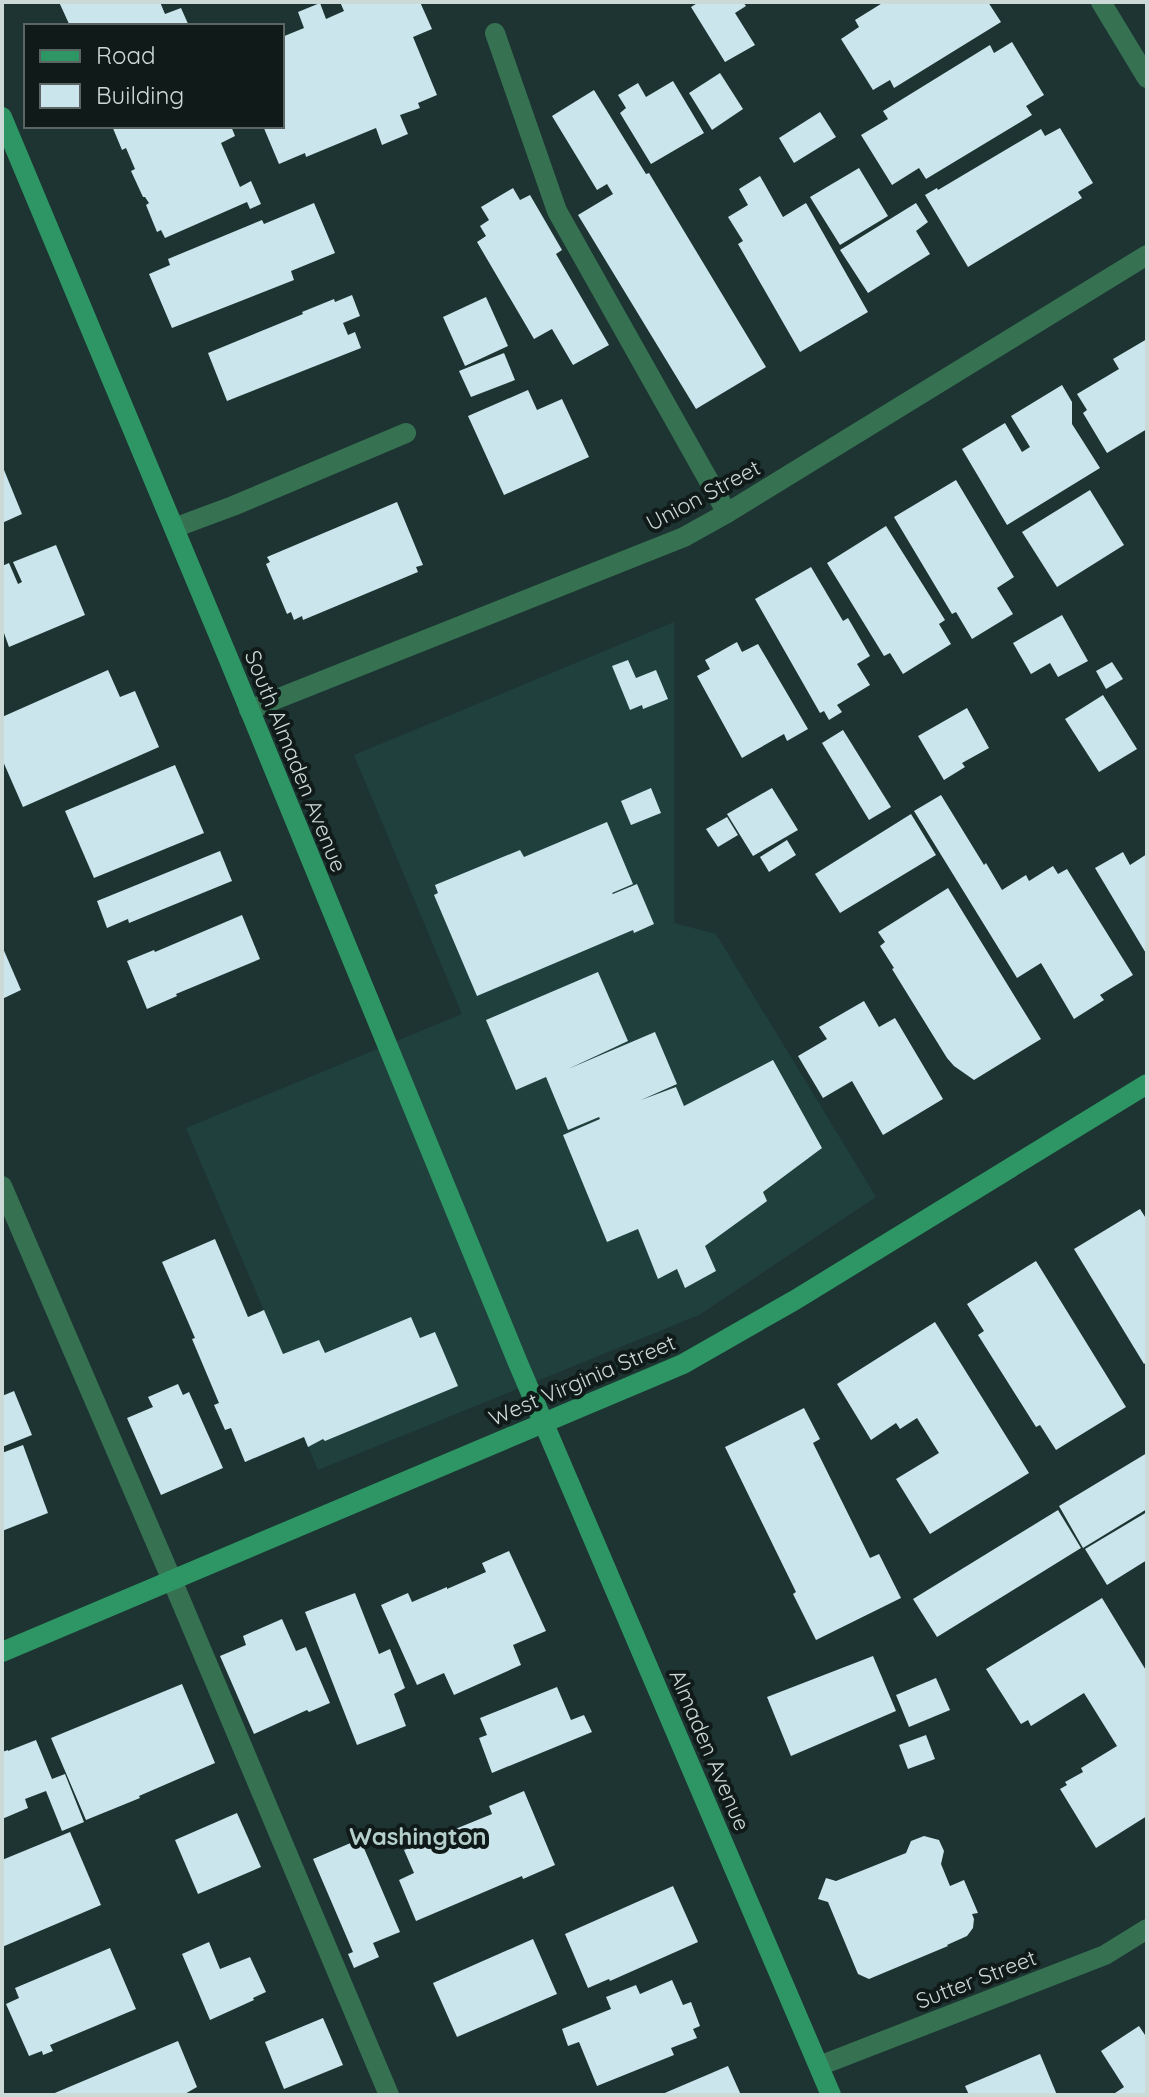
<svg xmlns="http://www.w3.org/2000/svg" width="1149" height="2097" viewBox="0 0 1149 2097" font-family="Quicksand,sans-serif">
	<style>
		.built { fill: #20403d }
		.building { fill: #cae5ec }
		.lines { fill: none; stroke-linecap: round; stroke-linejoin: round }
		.lane { stroke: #367252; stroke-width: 20 }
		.street { stroke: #367252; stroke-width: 20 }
		.secondary { stroke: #2e9664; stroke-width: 20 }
		.labels { text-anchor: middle; stroke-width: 8; stroke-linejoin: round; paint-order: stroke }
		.street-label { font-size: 22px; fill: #cbd9d7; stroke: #101a18 }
		.neighbourhood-label { font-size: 24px; font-weight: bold; fill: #b4cfcc; stroke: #101a18 }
	</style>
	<rect width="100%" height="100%" fill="#1d3432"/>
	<path class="built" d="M674 622V923L716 934 876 1197 699 1315 318 1470 304 1437 316 1432 186 1128 462 1014 354 755Z"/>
	<g class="building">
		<path d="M59 2H160L165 14 181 8 189 26H70Z"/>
		<path d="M340 2H420L432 29 413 37 437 95 418 103 420 108 400 115 408 134 382 145 376 128 306 157 305 153 279 164 263 126H282V37L304 28 298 12 320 3 326 19 344 11Z"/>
		<path d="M699 2H743L746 6 735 13 755 45 725 62 691 7Z"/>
		<path d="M884 2H988L1001 22 894 88 890 80 873 90 841 39 859 27 855 20Z"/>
		<path d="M1012 42 1044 95 1026 106 1032 115 926 179 919 168 892 185 861 135 888 119 883 111 990 45 994 53Z"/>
		<path d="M720 73 743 109 712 130 689 93Z"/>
		<path d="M673 81 704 133 651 164 620 113 626 108 618 95 638 83 646 97Z"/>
		<path d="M594 90 646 174 649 173 766 367 696 409 578 215 613 194 607 184 597 190 552 116Z"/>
		<path d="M820 112 836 137 794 163 779 138Z"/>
		<path d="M112 126H231L235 136 221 143 240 187 251 181 261 204 250 209 247 202 165 238 161 230 157 232 146 205 149 203 145 197H143L131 171 135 169 126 148 122 150Z"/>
		<path d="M1060 128 1093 183 1078 192 1082 198 968 267 925 195 937 188 938 190 1041 129 1045 136Z"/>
		<path d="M859 168 888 216 840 245 810 197Z"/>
		<path d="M760 176 783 217 806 203 868 312 800 352 738 244 743 241 728 217 748 205 739 189Z"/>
		<path d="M513 188 520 200 530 195 562 250 556 254 609 345 573 365 552 329 534 339 477 242 486 236 480 226 489 220 481 207Z"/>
		<path d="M314 203 335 253 291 271 294 280 172 328 149 274 170 265 168 259 262 220 264 224Z"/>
		<path d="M916 203 928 222 916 231 930 254 868 293 840 250Z"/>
		<path d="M352 295 360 316 343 323 348 335 355 332 361 348 227 401 208 353 303 314 302 312 334 299 335 302Z"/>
		<path d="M486 297 508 346 465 366 443 317Z"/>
		<path d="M1147 339V429L1107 453 1083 413 1087 410 1077 394 1119 369 1113 359Z"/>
		<path d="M504 353 515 380 471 397 459 371Z"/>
		<path d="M1062 385 1072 402V424L1100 468 1007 525 962 449 1005 423 1022 452 1030 447 1011 416Z"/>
		<path d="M528 390 537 410 562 399 589 457 504 495 468 416Z"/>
		<path d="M2 465 22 514 2 523Z"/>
		<path d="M956 480 1014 577 997 588 1013 614 972 639 956 612 952 614 894 517Z"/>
		<path d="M1090 490 1124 545 1057 587 1022 532Z"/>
		<path d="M397 502 423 565 416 567 418 572 303 620 302 616 294 620 291 612 287 614 266 564 270 562 267 557Z"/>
		<path d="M886 526 945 620 939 624 951 644 903 674 890 653 884 656 827 563Z"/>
		<path d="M56 545 85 615 9 647 4 633 2 634V566L9 563 18 584 22 582 13 562Z"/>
		<path d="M811 567 843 621 848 618 870 656 857 664 870 685 837 705 842 712 829 720 824 711 820 713 755 599Z"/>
		<path d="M1062 615 1088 661 1058 677 1050 663 1031 674 1013 643Z"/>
		<path d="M737 642 742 652 758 644 808 729 787 741 784 734 742 758 697 676 710 669 705 660Z"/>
		<path d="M628 660 636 678 656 670 668 699 643 709 642 705 630 710 612 666Z"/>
		<path d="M1112 662 1123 679 1106 689 1096 671Z"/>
		<path d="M108 670 120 697 135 691 159 747 23 807 2 759V717Z"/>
		<path d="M1103 695 1137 749 1099 772 1065 719Z"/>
		<path d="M967 708 989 748 962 763 965 767 944 780 918 736Z"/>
		<path d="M843 730 891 807 869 820 822 743Z"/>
		<path d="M175 765 204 833 94 878 65 811Z"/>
		<path d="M651 788 661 813 631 825 621 801Z"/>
		<path d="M772 788 798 830 753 856 727 814Z"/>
		<path d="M941 795 984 865 986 863 1002 890 1026 875 1029 881 1053 866 1058 874 1067 869 1133 975 1100 995 1104 1000 1074 1019 1041 963 1017 978 914 811Z"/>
		<path d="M911 814 936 855 840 913 815 874Z"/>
		<path d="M727 817 738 835 718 847 706 829Z"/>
		<path d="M607 822 633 884 612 893 613 894 637 884 654 924 634 933 633 930 477 996 434 895 438 893 435 885 520 850 524 857Z"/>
		<path d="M787 840 796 855 769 872 760 857Z"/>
		<path d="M220 851 232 881 129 923 128 919 107 928 97 901Z"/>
		<path d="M1123 852 1130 865 1147 854V955L1095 868Z"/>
		<path d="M948 888 1041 1039 974 1080 954 1066 947 1058 892 969 894 968 880 946 885 942 878 932Z"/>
		<path d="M242 915 260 959 176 994 177 996 147 1009 127 961 154 950 155 952Z"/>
		<path d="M2 946 21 990 2 999Z"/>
		<path d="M598 972 628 1041 568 1069 655 1032 677 1084 641 1100 676 1087 684 1106 773 1060 822 1148 763 1192 767 1201 705 1246 716 1271 685 1288 677 1269 658 1279 638 1229 607 1242 563 1135 600 1119 599 1117 568 1130 546 1077 516 1090 486 1020Z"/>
		<path d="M864 1001 879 1027 895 1018 943 1099 883 1135 852 1081 823 1098 798 1056 827 1039 819 1027Z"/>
		<path d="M1140 1209 1147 1220V1362L1144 1364 1074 1249Z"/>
		<path d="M215 1239 248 1317 264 1310 283 1354 319 1340 325 1353 411 1317 420 1338 435 1332 458 1386 325 1441 323 1439 308 1447 304 1437 245 1462 231 1428 225 1430 214 1405 219 1403 192 1339 195 1338 162 1262Z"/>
		<path d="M1036 1261 1126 1407 1056 1450 1040 1425 1036 1427 978 1335 984 1331 967 1304Z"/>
		<path d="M935 1322 1029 1473 930 1534 896 1479 939 1453 917 1418 900 1429 896 1423 871 1440 837 1384Z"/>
		<path d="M178 1384 183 1395 189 1392 223 1468 161 1495 127 1418 153 1407 148 1397Z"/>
		<path d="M14 1391 32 1435 2 1447V1396Z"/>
		<path d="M804 1408 820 1439 813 1443 870 1558 879 1554 901 1598 816 1640 793 1594 796 1592 725 1447Z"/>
		<path d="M23 1445 48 1513 2 1531V1453Z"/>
		<path d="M1147 1453V1509L1083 1548 1059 1506Z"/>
		<path d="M1058 1510 1081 1548 937 1637 913 1599Z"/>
		<path d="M1147 1512V1560L1107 1585 1085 1549Z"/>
		<path d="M509 1551 546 1631 513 1645 521 1665 454 1695 444 1673 417 1685 381 1605 408 1593 412 1602 447 1587V1589L486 1572 482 1563Z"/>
		<path d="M355 1593 379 1654 390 1649 405 1688 394 1694 406 1726 357 1745 305 1612Z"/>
		<path d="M1102 1598 1147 1672V1816L1096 1848 1060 1789 1067 1785 1065 1782 1083 1772 1081 1768 1117 1746 1084 1693 1031 1726 1028 1720 1021 1724 986 1669Z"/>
		<path d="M282 1619 296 1651 306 1647 330 1703 309 1712 307 1710 254 1734 220 1656 246 1645 243 1636Z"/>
		<path d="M873 1656 896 1711 791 1756 767 1697Z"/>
		<path d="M936 1678 950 1710 909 1727 896 1695Z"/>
		<path d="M182 1684 215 1763 139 1796 140 1798 86 1820 51 1738Z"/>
		<path d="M557 1687 571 1720 584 1715 592 1732 492 1773 479 1738 487 1735 480 1718Z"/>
		<path d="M926 1735 935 1759 908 1769 899 1745Z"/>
		<path d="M36 1740 52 1779 65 1774 84 1822 62 1831 46 1791 25 1799 28 1808 2 1819V1752L8 1750V1751Z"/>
		<path d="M524 1791 555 1865 523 1879 522 1876 416 1921 399 1880 414 1873 404 1850 492 1814 489 1806Z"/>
		<path d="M237 1813 261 1867 198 1894 175 1840Z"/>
		<path d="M70 1832 101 1905 2 1947V1860Z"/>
		<path d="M924 1836 939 1840 944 1851 941 1864 950 1886 964 1880 978 1913 972 1914 974 1919 973 1928 967 1936 947 1945 948 1946 869 1979 858 1974 828 1902 818 1899 826 1878 836 1881 906 1853 911 1841Z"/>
		<path d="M360 1839 400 1932 373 1943 379 1957 354 1968 348 1954 353 1952 313 1859Z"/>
		<path d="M673 1886 698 1942 610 1981 609 1979 588 1988 565 1934Z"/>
		<path d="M533 1939 557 1994 457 2037 433 1983Z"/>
		<path d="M209 1942 220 1969 250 1957 266 1992 253 1998 254 2000 210 2020 182 1954Z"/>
		<path d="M110 1948 136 2009 50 2045 53 2051 43 2055 42 2051 29 2056 6 2004 19 1998 15 1988Z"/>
		<path d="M672 1980 683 2005 691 2002 700 2026 693 2029 697 2038 671 2048 674 2055 597 2086 579 2042 568 2046 562 2029 611 2009 606 1997 636 1985 640 1994Z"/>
		<path d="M323 2018 343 2065 284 2089 265 2042Z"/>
		<path d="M1139 2026 1147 2038V2095H1112L1124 2087 1101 2051Z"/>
		<path d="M178 2041 197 2087 183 2095H50Z"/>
		<path d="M1040 2054 1057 2095H969L965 2086Z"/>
		<path d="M728 2066 741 2095H660Z"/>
	</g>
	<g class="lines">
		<g class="lane">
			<path d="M495 33 557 211 727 513"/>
			<path d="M174 528 233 506 406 433"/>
			<path d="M2 1186 172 1580 389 2095"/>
		</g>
		<g class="street">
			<path d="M1101 2 1147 78"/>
			<path d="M249 710 684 537 727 513 1147 255"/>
			<path d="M819 2066 1105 1955 1147 1929"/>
		</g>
		<g class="secondary">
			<path d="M2 117 227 655 518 1363 831 2095"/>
			<path d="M2 1652 683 1364 795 1300 1147 1084"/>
		</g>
	</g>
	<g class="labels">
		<g class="street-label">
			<text transform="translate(703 495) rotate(-28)" y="8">Union Street</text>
			<text transform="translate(296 761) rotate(68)" y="8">South Almaden Avenue</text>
			<text transform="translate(582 1380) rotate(-23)" y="8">West Virginia Street</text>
			<text transform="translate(710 1750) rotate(67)" y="8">Almaden Avenue</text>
			<text transform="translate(976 1979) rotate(-21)" y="8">Sutter Street</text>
		</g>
		<g class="neighbourhood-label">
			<text x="418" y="1845">Washington</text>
		</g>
	</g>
	<rect width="1149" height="2097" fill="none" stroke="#cbd9d7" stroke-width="8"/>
	<rect x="24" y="24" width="260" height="104" fill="#101a18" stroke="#5b6664" stroke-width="2"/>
	<rect x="40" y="50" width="40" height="12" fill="#2e9664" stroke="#5b6664" stroke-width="2"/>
	<text x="96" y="64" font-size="24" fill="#cbd9d7">Road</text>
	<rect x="40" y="84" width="40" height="24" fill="#cae5ec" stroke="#5b6664" stroke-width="2"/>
	<text x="96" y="104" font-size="24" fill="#cbd9d7">Building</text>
</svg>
